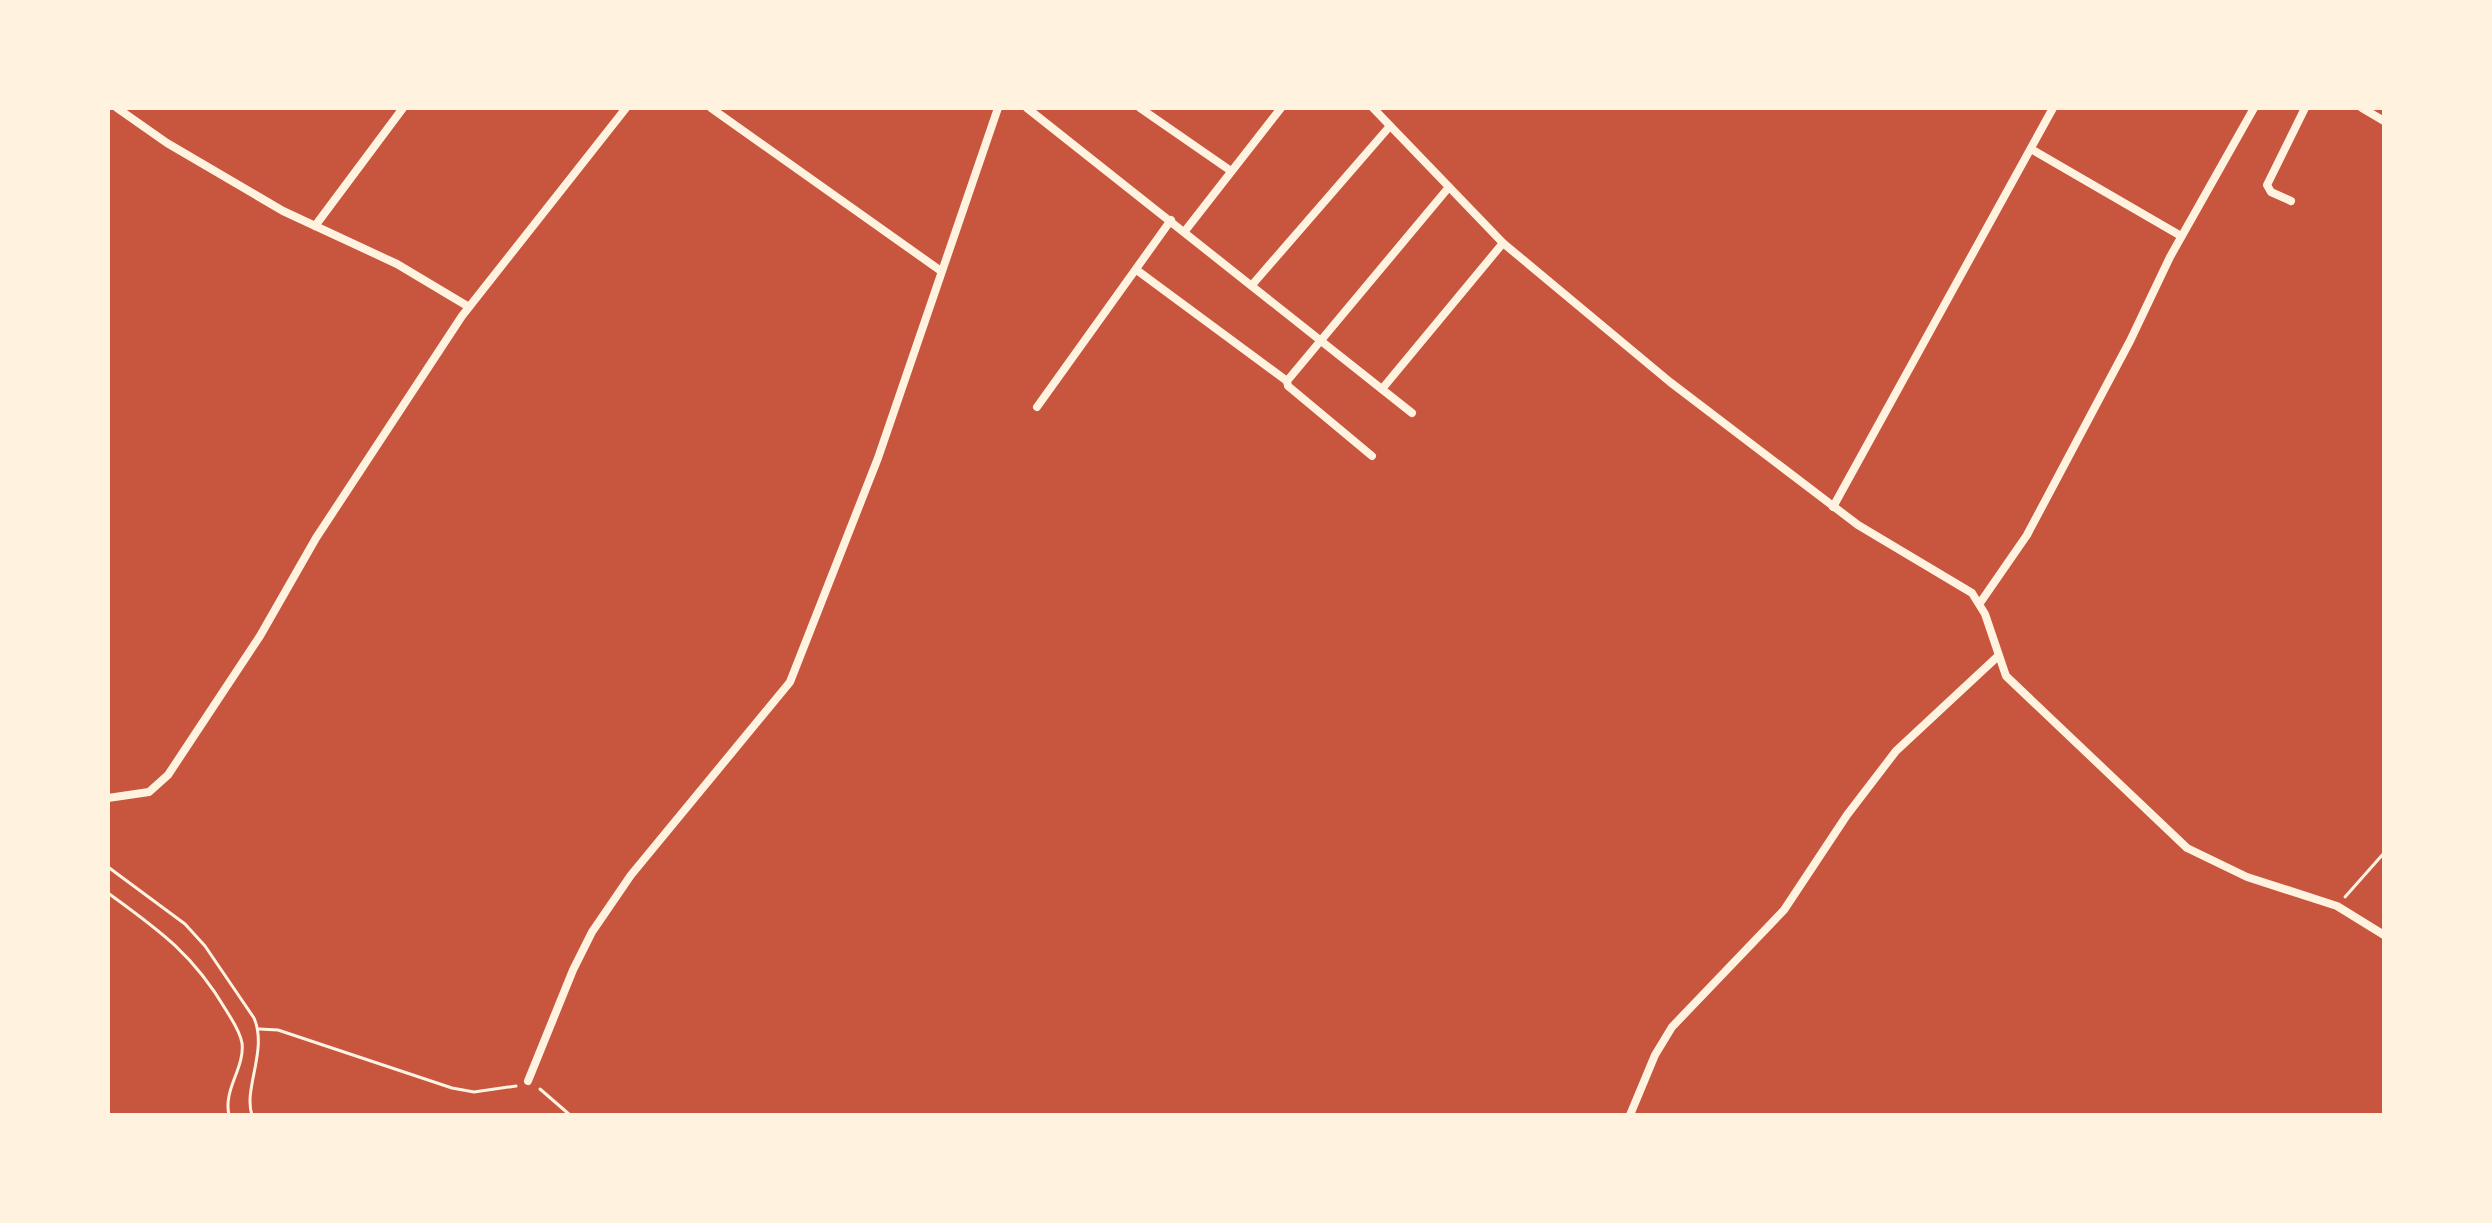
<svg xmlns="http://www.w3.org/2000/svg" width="2492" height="1223" viewBox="0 0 2492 1223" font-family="'Varela Round',sans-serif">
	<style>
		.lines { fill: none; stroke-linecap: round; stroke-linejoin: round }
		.path { stroke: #fff3e0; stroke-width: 3 }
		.minor { stroke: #fff3e0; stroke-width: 8 }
	</style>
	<rect width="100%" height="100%" fill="#c8553d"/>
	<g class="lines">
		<g class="path">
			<path d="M108 867 185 924 205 946 254 1018C268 1050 243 1089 252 1115"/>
			<path d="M108 893C159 930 193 954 226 1010 232 1020 240 1031 242 1043 245 1068 223 1089 229 1115"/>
			<path d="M2345 897 2384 853"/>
			<path d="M259 1029 278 1030 452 1088 474 1092 516 1086"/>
			<path d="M540 1089 570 1115"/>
		</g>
		<g class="minor">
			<path d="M117 108 167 143 283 211 397 264 469 307"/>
			<path d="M711 108 941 271"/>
			<path d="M1027 108 1412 413"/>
			<path d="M1140 108 1231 171"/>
			<path d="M1373 108 1503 243 1670 382 1858 525 1972 593 1985 614 2006 676 2187 848 2247 877 2337 906 2384 935"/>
			<path d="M2362 108 2384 121"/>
			<path d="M2031 149 2181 236"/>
			<path d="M2291 201 2271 192 2267 185 2305 108"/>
			<path d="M315 226 403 108"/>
			<path d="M1185 231 1281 108"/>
			<path d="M1138 271 1287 381"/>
			<path d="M1252 285 1390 126"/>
			<path d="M1382 389 1503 243"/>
			<path d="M1037 407 1171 220"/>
			<path d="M1372 456 1288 386 1287 381 1449 187"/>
			<path d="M1833 507 2053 108"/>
			<path d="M1980 603 2027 535 2130 341 2170 257 2254 108"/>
			<path d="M108 798 149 792 168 775 260 636 316 538 462 316 626 108"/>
			<path d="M528 1081 573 970 592 932 631 875 790 682 878 458 998 108"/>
			<path d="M1630 1115 1655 1055 1672 1027 1784 910 1847 815 1896 751 1997 657"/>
		</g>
	</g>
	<rect width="2492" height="1223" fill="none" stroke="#fff3e0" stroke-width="220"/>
</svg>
